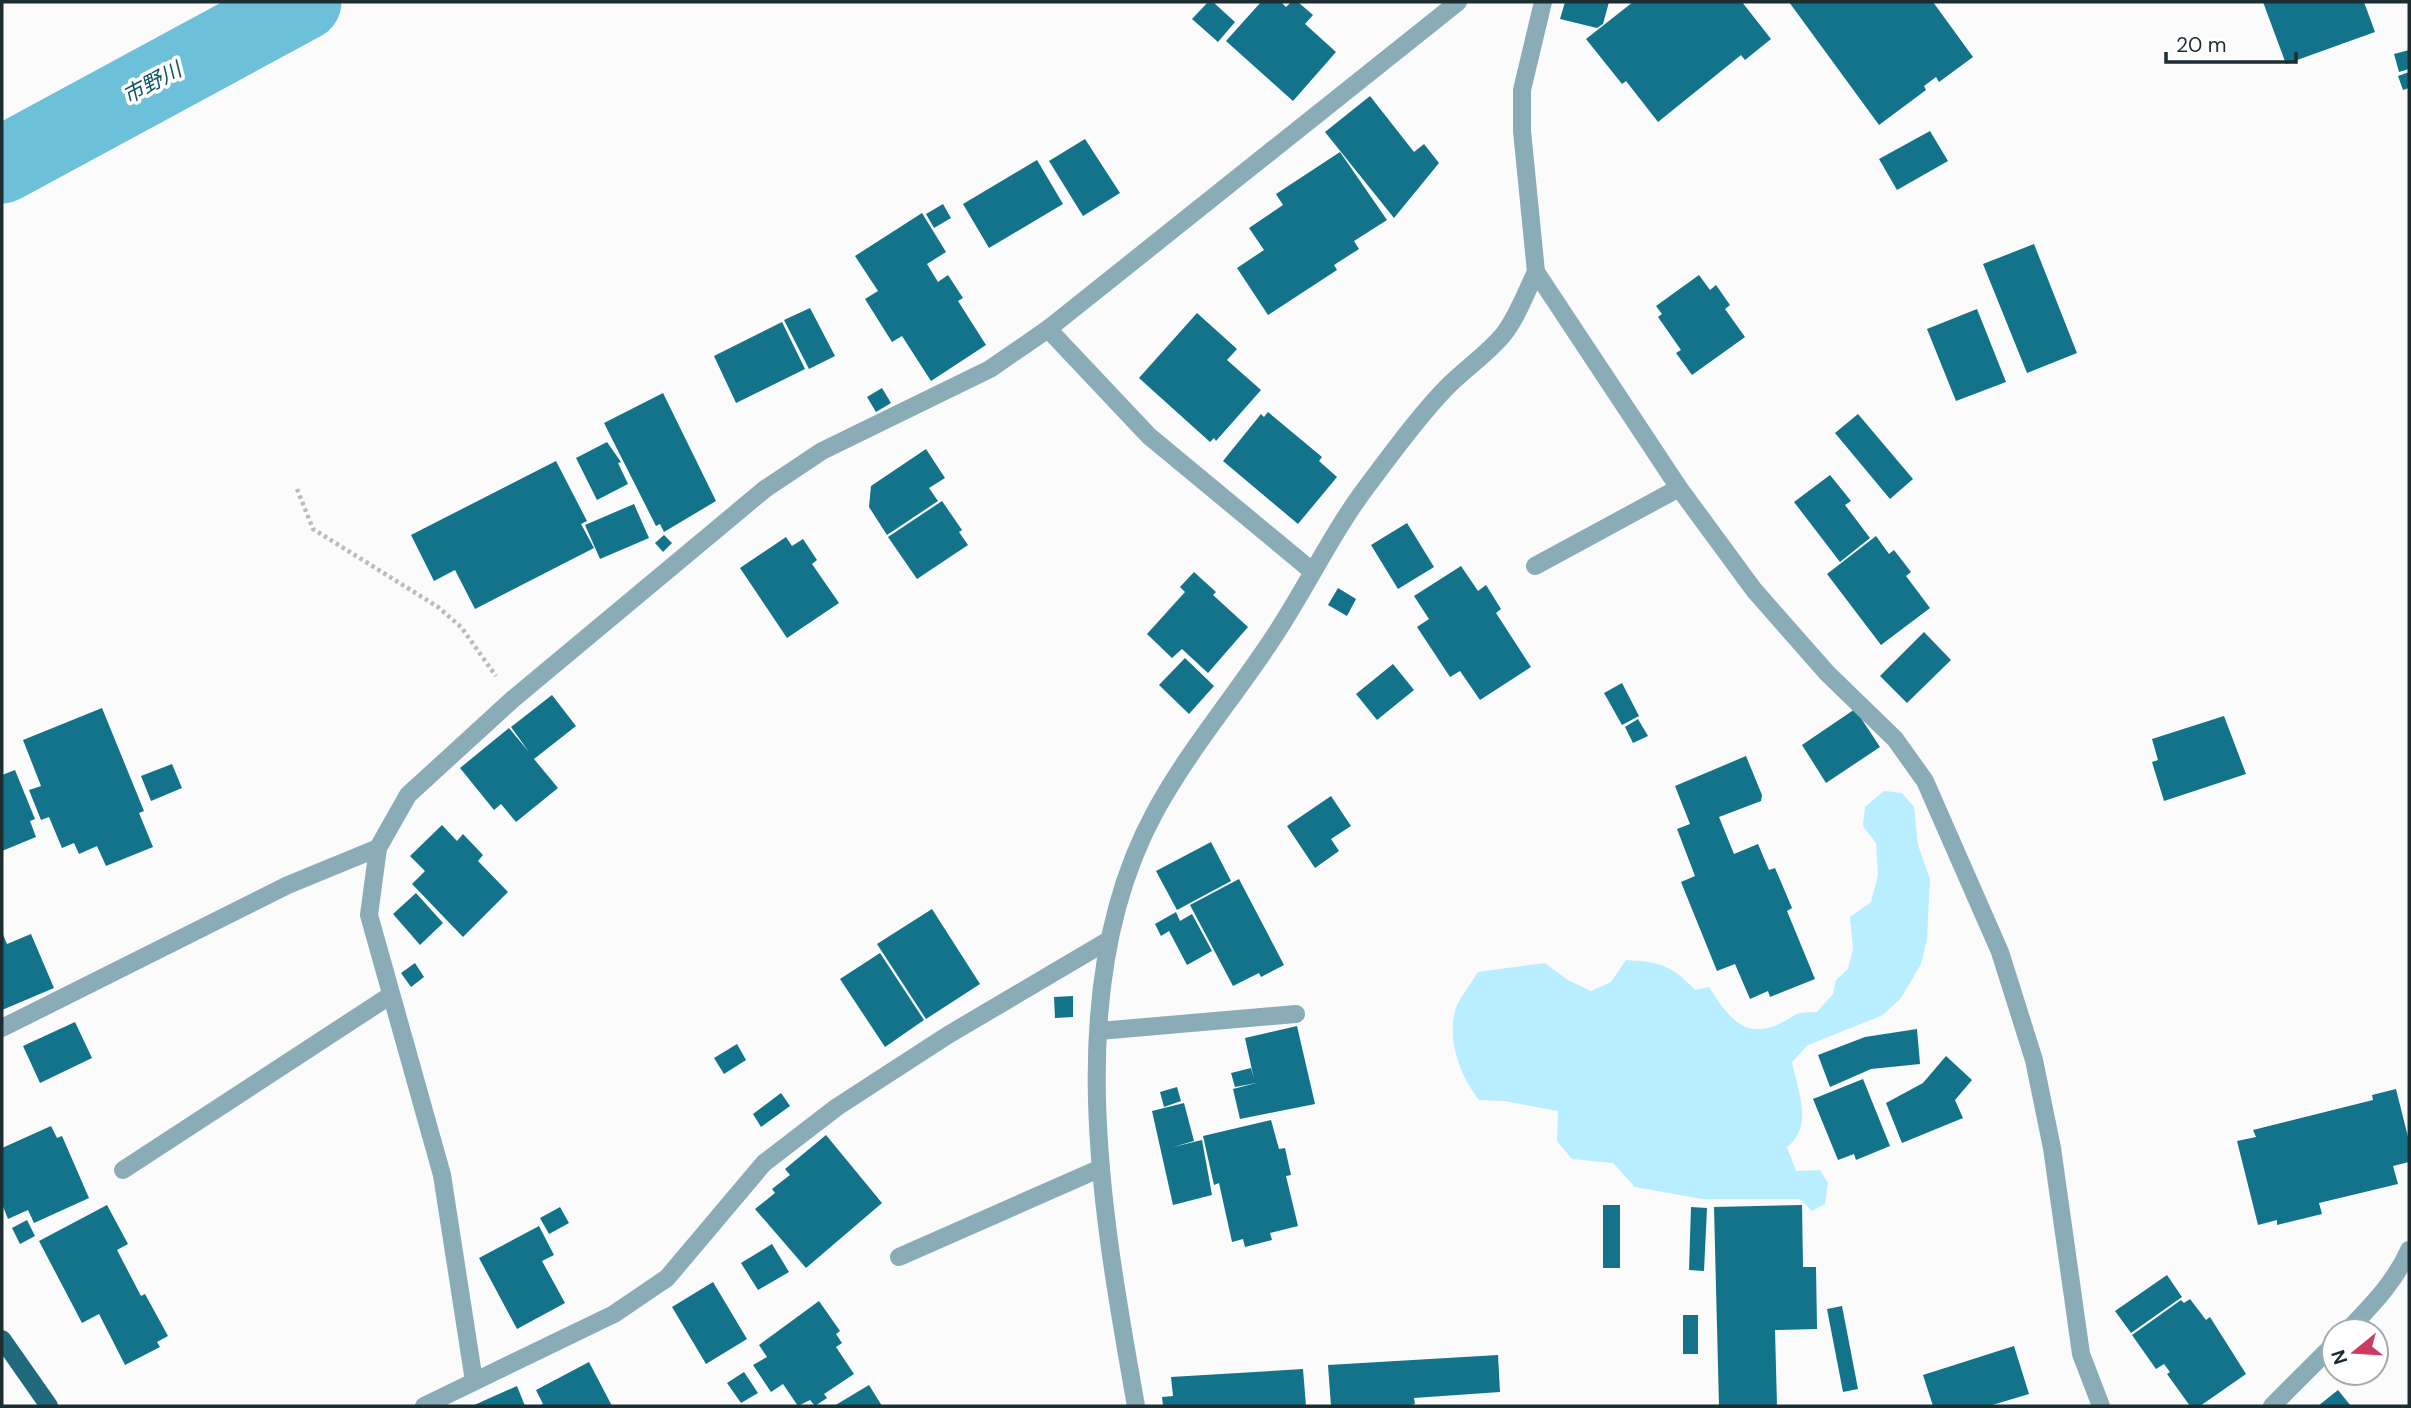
<svg xmlns="http://www.w3.org/2000/svg" width="2411" height="1408" viewBox="0 0 2411 1408" font-family="'DM Sans','Noto Sans JP',sans-serif">
	<style>
		.green { fill: #b8eeff }
		.lines { fill: none; stroke-linecap: round; stroke-linejoin: round }
		.river { stroke: #6dc0d9; stroke-width: 77 }
		.building { fill: #13738a }
		.path { stroke: #b7bcbe; stroke-width: 4.5; stroke-dasharray: 3.5 3.5; stroke-linecap: butt }
		.minor { stroke: #8aacb7; stroke-width: 18 }
		.major { stroke: #21697c; stroke-width: 18 }
		.labels { text-anchor: middle; stroke-width: 7; stroke-linejoin: round; paint-order: stroke }
		.water-label { font-size: 21px; font-style: italic; fill: #0c5566; stroke: #fff }
	</style>
	<rect width="100%" height="100%" fill="#fbfbfb"/>
	<path class="green" d="M1884 791 1902 793 1914 807 1918 845 1930 879 1927 939 1921 964 1901 998 1883 1015 1808 1045 1792 1062C1798 1092 1814 1126 1787 1147L1796 1171 1820 1170 1828 1183 1825 1204 1812 1211 1800 1199H1702L1635 1187 1613 1163 1572 1159 1557 1141 1558 1111 1504 1101 1479 1100C1461 1077 1447 1042 1455 1011 1459 998 1471 984 1478 972L1545 963 1568 980 1591 991 1611 982 1626 960C1659 962 1672 965 1695 990L1709 987C1726 1013 1742 1040 1777 1025 1799 1015 1788 1013 1817 1012L1833 994 1836 980 1848 969 1853 949 1850 917 1871 902 1878 875 1876 843 1863 826 1865 807Z"/>
	<g class="lines">
		<path class="river" d="M2 165 303 2"/>
	</g>
	<g class="building">
		<path d="M1208 2H1213L1235 22 1218 42 1192 19Z"/>
		<path d="M1261 2H1281L1286 7 1291 2H1298L1313 15 1305 24 1336 52 1293 101 1226 41Z"/>
		<path d="M1565 2H1609L1603 24 1597 28 1560 19Z"/>
		<path d="M1633 2H1742L1771 39 1745 60 1741 55 1658 122 1626 81 1622 84 1586 39Z"/>
		<path d="M1789 2H1933L1973 57 1939 82 1936 77 1924 86 1926 90 1879 125Z"/>
		<path d="M2263 2H2364L2375 32 2286 64Z"/>
		<path d="M2409 50V69L2399 72 2394 54Z"/>
		<path d="M2409 72V88L2403 90 2398 76Z"/>
		<path d="M1370 96 1414 152 1424 144 1439 163 1394 218 1325 132Z"/>
		<path d="M1930 131 1948 161 1897 190 1879 159Z"/>
		<path d="M1085 139 1120 193 1083 216 1049 161Z"/>
		<path d="M1340 152 1387 220 1354 241 1359 249 1334 265 1337 270 1268 315 1237 268 1264 250 1249 228 1283 205 1276 194Z"/>
		<path d="M1037 160 1063 204 989 248 963 204Z"/>
		<path d="M943 204 951 218 934 228 926 214Z"/>
		<path d="M922 213 946 252 927 264 938 282 948 275 963 298 958 301 986 345 931 381 902 336 892 342 865 299 878 291 855 256Z"/>
		<path d="M2034 244 2077 353 2027 373 1983 264Z"/>
		<path d="M1699 275 1710 290 1716 285 1730 305 1725 309 1745 337 1692 375 1676 353 1681 350 1658 317 1662 314 1656 306Z"/>
		<path d="M810 308 835 356 809 369 784 320Z"/>
		<path d="M1977 309 2006 382 1956 401 1927 329Z"/>
		<path d="M1197 313 1237 349 1227 360 1261 390 1216 441 1214 438 1210 442 1139 378Z"/>
		<path d="M782 322 805 369 736 403 714 356Z"/>
		<path d="M882 388 891 403 876 412 867 397Z"/>
		<path d="M663 393 716 501 664 532 660 524 656 526 604 423Z"/>
		<path d="M1268 412 1322 457 1319 461 1337 477 1298 524 1223 461 1261 414 1264 417Z"/>
		<path d="M1858 414 1913 479 1890 499 1835 433Z"/>
		<path d="M607 442 621 462 618 463 628 484 597 500 576 458Z"/>
		<path d="M926 449 945 478 929 488 938 501 887 535 869 507 871 486Z"/>
		<path d="M556 461 587 521 581 524 594 548 475 609 455 570 434 581 411 535Z"/>
		<path d="M1830 475 1851 501 1845 505 1870 538 1840 562 1794 502Z"/>
		<path d="M942 501 962 530 959 532 968 545 917 579 888 537Z"/>
		<path d="M634 504 649 538 600 559 585 525Z"/>
		<path d="M1407 523 1434 567 1398 589 1371 545Z"/>
		<path d="M664 535 672 543 663 552 655 543Z"/>
		<path d="M1876 536 1889 554 1894 550 1911 572 1906 576 1930 608 1881 645 1827 574Z"/>
		<path d="M786 537 792 546 803 539 817 560 812 564 839 603 787 638 740 568Z"/>
		<path d="M1461 566 1478 591 1486 585 1501 609 1496 613 1531 667 1480 700 1460 671 1450 677 1417 627 1429 619 1414 596Z"/>
		<path d="M1194 572 1216 592 1213 595 1248 627 1208 673 1182 649 1172 658 1147 634 1185 592 1180 587Z"/>
		<path d="M1338 588 1356 599 1347 616 1328 605Z"/>
		<path d="M1924 632 1951 660 1907 703 1880 676Z"/>
		<path d="M1185 658 1214 686 1189 714 1159 685Z"/>
		<path d="M1393 664 1414 690 1377 720 1356 694Z"/>
		<path d="M1622 683 1639 716 1622 725 1604 693Z"/>
		<path d="M552 695 576 726 534 759 558 788 516 822 501 804 494 810 460 768 509 728 529 752 511 727Z"/>
		<path d="M102 708 144 811 139 813 153 847 106 866 97 846 79 854 74 843 62 848 49 817 41 820 29 790 41 786 23 740Z"/>
		<path d="M1855 709 1880 747 1826 783 1802 745Z"/>
		<path d="M2224 716 2246 774 2164 801 2152 762 2158 760 2152 739Z"/>
		<path d="M1638 719 1648 736 1633 743 1625 727Z"/>
		<path d="M1746 756 1762 795 1761 801 1719 817 1734 854 1758 844 1769 870 1775 868 1792 908 1787 911 1815 979 1770 997 1768 991 1750 999 1735 964 1717 971 1681 882 1695 876 1677 829 1690 824 1675 786Z"/>
		<path d="M172 764 182 788 151 801 141 776Z"/>
		<path d="M15 770 35 819 30 821 36 837 2 851V775Z"/>
		<path d="M1331 796 1351 826 1331 839 1339 851 1315 868 1287 826Z"/>
		<path d="M442 825 457 841 463 834 483 855 478 861 508 892 463 937 412 884 425 871 410 856Z"/>
		<path d="M1211 842 1231 881 1177 910 1156 871Z"/>
		<path d="M1239 879 1284 965 1261 977 1259 973 1233 986 1190 905Z"/>
		<path d="M416 893 443 923 420 945 393 914Z"/>
		<path d="M932 909 980 984 926 1019 877 944Z"/>
		<path d="M1176 912 1180 921 1192 914 1212 951 1187 965 1169 931 1161 936 1155 924Z"/>
		<path d="M2 932 7 944 31 934 54 988 2 1010Z"/>
		<path d="M880 953 924 1020 885 1047 840 979Z"/>
		<path d="M415 963 424 977 411 987 401 973Z"/>
		<path d="M1073 996V1017L1055 1018 1054 997Z"/>
		<path d="M75 1022 92 1058 40 1083 23 1046Z"/>
		<path d="M1297 1026 1315 1104 1240 1119 1233 1089 1256 1083 1235 1087 1231 1073 1251 1068 1254 1079 1245 1038Z"/>
		<path d="M1917 1029 1920 1064 1871 1069 1830 1087 1818 1055 1865 1037Z"/>
		<path d="M737 1044 746 1060 724 1074 714 1058Z"/>
		<path d="M1946 1056 1972 1080 1955 1100 1963 1118 1902 1143 1886 1103 1923 1083Z"/>
		<path d="M1863 1079 1890 1146 1856 1160 1854 1154 1838 1160 1813 1099Z"/>
		<path d="M1177 1087 1181 1101 1164 1107 1160 1092Z"/>
		<path d="M2396 1089 2409 1141V1162L2393 1166 2398 1184 2319 1203 2322 1214 2277 1225V1220L2258 1225 2237 1141 2256 1137 2253 1130 2373 1100 2372 1095Z"/>
		<path d="M781 1093 790 1106 761 1127 753 1114Z"/>
		<path d="M1184 1103 1194 1141 1173 1147 1202 1140 1212 1195 1173 1205 1152 1111Z"/>
		<path d="M1271 1120 1279 1149 1285 1148 1291 1175 1286 1176 1298 1226 1270 1233 1272 1240 1245 1247 1243 1239 1232 1242 1219 1183 1214 1185 1203 1136Z"/>
		<path d="M51 1126 57 1138 62 1136 89 1198 34 1223 28 1210 8 1219 2 1204V1148Z"/>
		<path d="M826 1135 882 1203 806 1268 755 1209 775 1193 772 1189 790 1175 785 1169Z"/>
		<path d="M107 1205 128 1244 117 1250 141 1296 145 1294 168 1336 157 1342 160 1347 125 1365 99 1314 82 1323 39 1241Z"/>
		<rect x="1603" y="1205" width="17" height="63"/>
		<path d="M1802 1205 1803 1267H1816L1817 1329 1775 1330 1777 1406H1719L1714 1207Z"/>
		<path d="M560 1207 569 1223 549 1234 540 1218Z"/>
		<path d="M1691 1207 1707 1208 1704 1271 1689 1270Z"/>
		<path d="M27 1220 35 1236 20 1244 12 1228Z"/>
		<path d="M539 1226 554 1255 542 1261 565 1303 517 1329 479 1258Z"/>
		<path d="M772 1244 789 1272 758 1290 741 1263Z"/>
		<path d="M2167 1275 2182 1297 2131 1333 2115 1311Z"/>
		<path d="M713 1282 747 1339 706 1364 672 1307Z"/>
		<path d="M2190 1299 2206 1320 2210 1317 2246 1374 2200 1406H2190L2167 1374 2170 1372 2164 1364 2156 1369 2132 1335 2181 1300 2184 1303Z"/>
		<path d="M819 1301 840 1331 836 1334 842 1343 836 1347 854 1374 824 1394 827 1398 815 1406 810 1400 798 1406 783 1384 771 1392 753 1365 767 1357 759 1345Z"/>
		<path d="M1842 1306 1858 1389 1843 1392 1827 1309Z"/>
		<rect x="1683" y="1315" width="15" height="39"/>
		<path d="M2014 1346 2029 1394 1989 1406H1933L1923 1375Z"/>
		<path d="M1498 1355 1500 1392 1414 1398 1415 1404 1407 1406H1331L1328 1365Z"/>
		<path d="M589 1362 612 1406H539L543 1404 536 1390Z"/>
		<path d="M1303 1369 1306 1406H1163L1162 1397 1173 1396 1171 1377Z"/>
		<path d="M744 1372 758 1393 741 1403 727 1383Z"/>
		<path d="M869 1385 882 1406H834Z"/>
		<path d="M517 1386 525 1406H472Z"/>
		<path d="M2338 1390 2351 1406H2318Z"/>
	</g>
	<g class="lines">
		<path class="path" d="M297 489 313 529 438 607 461 627 496 676"/>
		<g class="minor">
			<path d="M1543 2 1522 90V131L1536 272 1679 488 1754 590 1827 673 1895 739 1925 781 2000 952 2034 1060 2052 1148 2081 1354 2101 1406"/>
			<path d="M1048 329 1149 436 1312 571"/>
			<path d="M1535 566 1679 488"/>
			<path d="M2 1028 288 885 378 848"/>
			<path d="M1099 1031 1296 1014"/>
			<path d="M123 1170 391 995"/>
			<path d="M899 1257 1101 1168"/>
			<path d="M2347 1331C2371 1306 2395 1282 2409 1250"/>
			<path d="M474 1381 442 1175 369 915 378 848 408 795 513 699 765 489 822 451 990 369 1048 329 1458 2"/>
			<path d="M424 1406 614 1314 667 1278 764 1163 837 1107 948 1035 1109 940"/>
			<path d="M1136 1406C1103 1219 1059 988 1155 812 1188 751 1235 696 1273 638 1307 587 1333 530 1371 481 1395 449 1420 415 1447 387 1465 369 1487 354 1503 335 1517 318 1526 292 1536 272"/>
			<path d="M2272 1406 2334 1344"/>
		</g>
		<path class="major" d="M2 1339 49 1406"/>
	</g>
	<g class="labels">
		<g class="water-label">
			<text transform="translate(152 83) rotate(-28)" y="7">市野川</text>
		</g>
	</g>
	<rect width="2411" height="1408" fill="none" stroke="#1d2e33" stroke-width="7"/>
	<g transform="translate(2355 1352) rotate(252)"><circle r="33" fill="#ffffff" stroke="#a5abad" stroke-width="2"/>
	<path d="M0-5L12 26L0 18L-12 26Z" fill="#cb3c63"/>
	<text y="-10" font-size="19" font-weight="bold" text-anchor="middle" fill="#1d2e33">N</text>
	</g>
	<path d="M2166 52v10h130v-10" fill="none" stroke="#1d2e33" stroke-width="3.5"/>
	<text x="2176" y="52" font-size="21" fill="#1d2e33" stroke="#ffffff" stroke-width="5" paint-order="stroke">20 m</text>
</svg>
